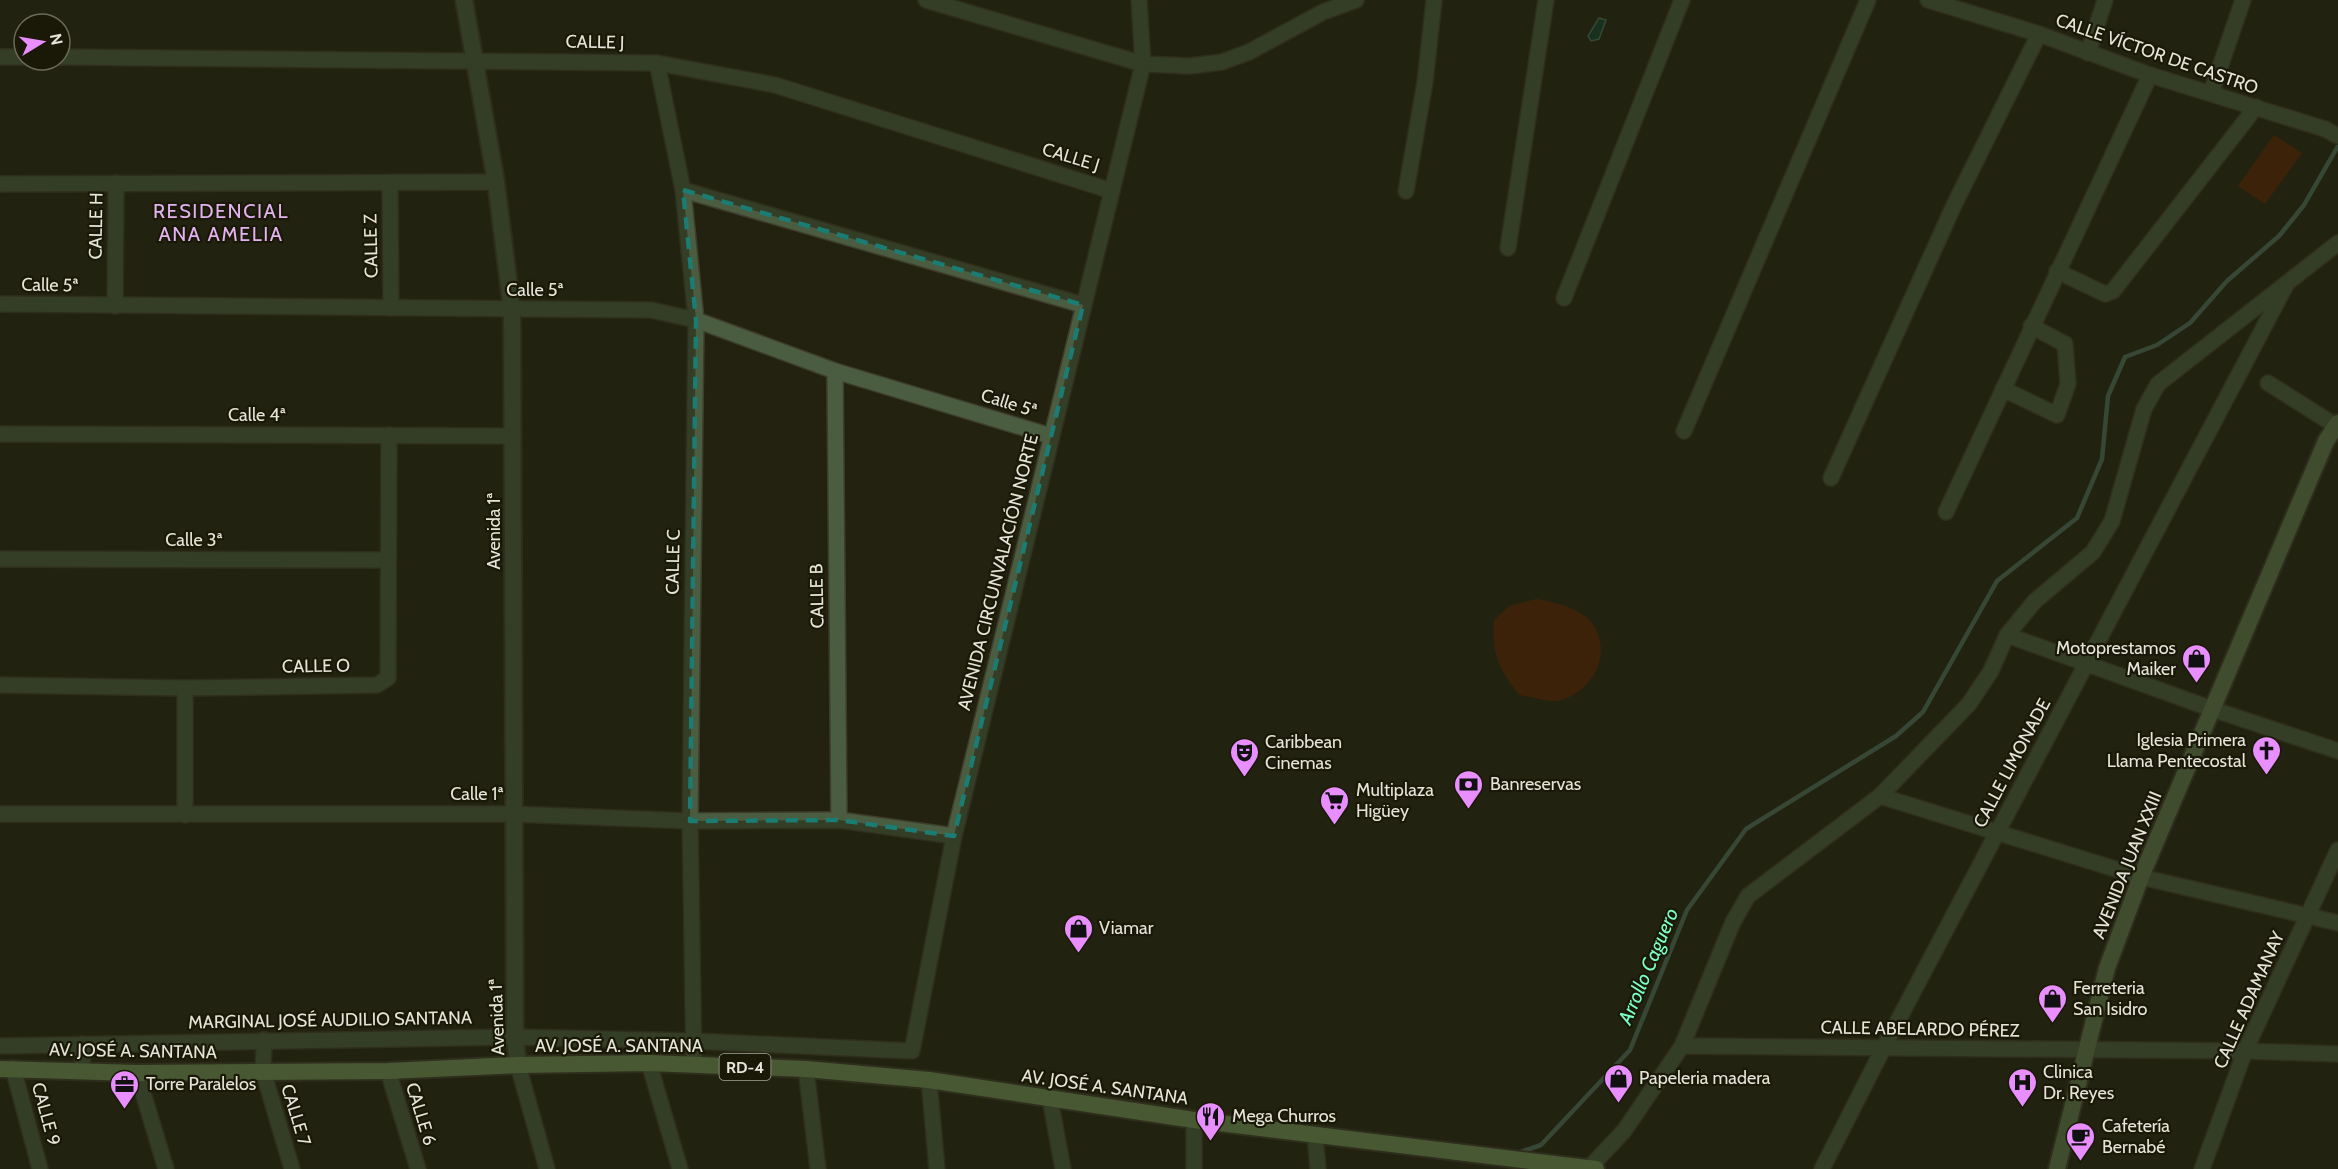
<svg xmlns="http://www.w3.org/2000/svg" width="2338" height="1169" viewBox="0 0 2338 1169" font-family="Cabin,sans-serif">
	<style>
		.green { fill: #5b2300 }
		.water { fill: #0d442f; stroke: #4e7462; stroke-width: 1.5 }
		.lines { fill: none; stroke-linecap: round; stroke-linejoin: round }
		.stream { stroke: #4e7462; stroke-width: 4.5 }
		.minor-casing { stroke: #3e3d2c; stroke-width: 18 }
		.tertiary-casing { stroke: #3e3d2c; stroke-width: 20 }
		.secondary-casing { stroke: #3e3d2c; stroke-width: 20 }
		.primary-casing { stroke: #3e3d2c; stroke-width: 20 }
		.minor { stroke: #4b5d41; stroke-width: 15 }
		.tertiary { stroke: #4b5d41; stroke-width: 16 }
		.secondary { stroke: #627f51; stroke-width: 16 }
		.primary { stroke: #74995d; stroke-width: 16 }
		.marked { fill: none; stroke: #1a7c73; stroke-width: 4.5; stroke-dasharray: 12 8; stroke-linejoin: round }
		.labels { text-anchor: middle; stroke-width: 4.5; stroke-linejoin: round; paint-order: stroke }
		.shield { fill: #1a1807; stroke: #a7a799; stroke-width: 1.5 }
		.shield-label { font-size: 16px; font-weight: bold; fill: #e4e4d8 }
		.street-label { font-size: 18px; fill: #e4e4d8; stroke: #1a1807 }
		.poi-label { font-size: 18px; fill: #e4e4d8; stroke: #1a1807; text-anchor: start }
		.neighbourhood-label { font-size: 20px; letter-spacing: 1.5px; fill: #e3b2f0; stroke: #1a1807 }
		.water-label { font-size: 20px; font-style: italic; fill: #7cffc7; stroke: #1a1807 }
	</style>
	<rect width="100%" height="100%" fill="#232210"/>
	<g class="green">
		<path d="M2274 135 2302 153 2265 204 2238 186Z"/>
		<path d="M1536 599C1554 602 1578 607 1591 622 1614 651 1594 691 1561 700 1550 703 1531 696 1519 695 1499 669 1491 653 1494 620L1509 606Z"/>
	</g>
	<path class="water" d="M1599 18 1606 20 1599 39 1591 41 1588 36Z"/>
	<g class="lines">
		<path class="stream" d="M1518 1153 1541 1145 1630 1050 1687 910 1746 829 1896 736 1923 712 1997 581 2077 518 2102 459 2108 396 2125 357 2157 345 2190 323 2227 281 2279 236 2304 205 2338 146"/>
		<defs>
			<g id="minor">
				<path d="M926 0 1143 64 1190 66 1222 62 1249 52 1323 12 1356 0"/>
				<path d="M1928 0 2039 34 2150 75 2325 129 2338 136"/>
				<path d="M2088 53 2105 0"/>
				<path d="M0 57H24"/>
				<path d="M60 57 657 63 775 85 1112 191"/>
				<path d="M657 63 683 190 696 320 690 821 694 1065"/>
				<path d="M2211 93 2243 0"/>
				<path d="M390 183 391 308"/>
				<path d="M0 184 496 182"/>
				<path d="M683 190 1083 305"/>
				<path d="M1406 191 1425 82 1434 0"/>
				<path d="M1508 248 1546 0"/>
				<path d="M2057 271 2105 294 2113 291 2256 107"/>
				<path d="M1564 298 1682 0"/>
				<path d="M0 304 651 310 696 320 835 371 1051 436"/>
				<path d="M115 306 116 183"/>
				<path d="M835 371 839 820"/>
				<path d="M2268 383 2336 426"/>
				<path d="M2003 389 2057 415 2068 384 2065 344 2031 326"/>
				<path d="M1684 431 1868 0"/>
				<path d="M0 434 513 436"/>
				<path d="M1831 478 1954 205 2039 34"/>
				<path d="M1946 512 2150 75"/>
				<path d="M0 559 388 560"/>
				<path d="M2007 635 2212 709 2338 751"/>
				<path d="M0 685 185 688 377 685 388 678 389 435"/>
				<path d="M185 688V815"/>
				<path d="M1880 796 2141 877 2338 923"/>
				<path d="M0 814H514L690 821 839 820 954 836"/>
				<path d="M264 1040 263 1071 292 1169"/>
				<path d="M82 1044 83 1071"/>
				<path d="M0 1046 515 1037 694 1041 912 1051 954 836 1143 64 1139 0"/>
				<path d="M1682 1046 2245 1051 2338 1054"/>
				<path d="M649 1063 680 1169"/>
				<path d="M518 1065 547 1169"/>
				<path d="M13 1068 40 1169"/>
				<path d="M806 1069 818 1169"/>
				<path d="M388 1071 418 1169"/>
				<path d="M137 1073 166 1169"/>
				<path d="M929 1080 937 1169"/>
				<path d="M1050 1099 1063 1169"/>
				<path d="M1194 1120V1169"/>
				<path d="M1315 1135 1318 1169"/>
				<path d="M1589 1168 1624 1131 1682 1046 1733 922 1748 896 1880 796 1969 704 1991 671 2007 635 2035 601 2093 552 2112 521 2144 409 2158 384 2338 243"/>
				<path d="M1822 1169 1883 1049 2285 287"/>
				<path d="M2202 1169 2245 1051 2338 850"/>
			</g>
			<path id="tertiary" d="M464 0 496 182 512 310 515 1037 518 1065"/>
			<path id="secondary" d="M2057 1169 2107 968 2141 877 2326 441 2338 423"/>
			<path id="primary" d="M0 1069 137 1073 388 1071 518 1065 649 1063 806 1069 929 1080 1194 1120 1596 1169"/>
		</defs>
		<use href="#minor" class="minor-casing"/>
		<use href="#tertiary" class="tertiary-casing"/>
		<use href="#secondary" class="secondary-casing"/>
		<use href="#primary" class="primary-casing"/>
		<use href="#minor" class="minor"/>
		<use href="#tertiary" class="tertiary"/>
		<use href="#secondary" class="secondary"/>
		<use href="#primary" class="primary"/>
	</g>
	<path d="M0 0H2338V1169H0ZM683 190 1083 305 954 836 839 820 690 821 696 320Z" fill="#232210" fill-opacity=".55" fill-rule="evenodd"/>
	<path class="marked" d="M683 190 1083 305 954 836 839 820 690 821 696 320Z"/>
	<defs>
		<symbol id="shop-pin" viewBox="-11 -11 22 30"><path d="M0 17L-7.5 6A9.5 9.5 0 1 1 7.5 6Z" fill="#e88eff" stroke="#1a1807"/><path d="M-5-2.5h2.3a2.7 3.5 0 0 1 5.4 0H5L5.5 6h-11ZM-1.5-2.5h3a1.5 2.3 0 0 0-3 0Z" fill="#111"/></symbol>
		<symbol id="church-pin" viewBox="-11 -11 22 30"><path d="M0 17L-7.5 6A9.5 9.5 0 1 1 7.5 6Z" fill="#e88eff" stroke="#1a1807"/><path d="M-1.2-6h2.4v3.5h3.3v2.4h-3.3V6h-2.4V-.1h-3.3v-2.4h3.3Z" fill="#111"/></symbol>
		<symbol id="theatre-pin" viewBox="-11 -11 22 30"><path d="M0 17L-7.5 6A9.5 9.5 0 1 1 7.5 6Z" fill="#e88eff" stroke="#1a1807"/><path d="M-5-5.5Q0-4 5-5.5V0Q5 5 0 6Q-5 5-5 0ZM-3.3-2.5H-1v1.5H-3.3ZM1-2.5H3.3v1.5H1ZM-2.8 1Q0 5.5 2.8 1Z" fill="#111"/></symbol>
		<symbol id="bank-pin" viewBox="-11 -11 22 30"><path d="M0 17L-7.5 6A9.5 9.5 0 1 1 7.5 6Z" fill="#e88eff" stroke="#1a1807"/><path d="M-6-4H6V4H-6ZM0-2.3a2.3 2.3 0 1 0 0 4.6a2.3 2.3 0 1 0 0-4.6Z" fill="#111"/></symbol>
		<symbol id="supermarket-pin" viewBox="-11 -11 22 30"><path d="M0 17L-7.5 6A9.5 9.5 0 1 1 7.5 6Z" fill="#e88eff" stroke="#1a1807"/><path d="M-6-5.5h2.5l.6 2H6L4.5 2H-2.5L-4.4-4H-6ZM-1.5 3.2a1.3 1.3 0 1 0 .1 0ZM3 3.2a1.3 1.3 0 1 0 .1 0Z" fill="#111"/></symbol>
		<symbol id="hospital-pin" viewBox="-11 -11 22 30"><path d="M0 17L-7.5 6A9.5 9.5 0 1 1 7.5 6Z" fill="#e88eff" stroke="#1a1807"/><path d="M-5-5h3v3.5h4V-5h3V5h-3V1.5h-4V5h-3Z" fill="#111"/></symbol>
		<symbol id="office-pin" viewBox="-11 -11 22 30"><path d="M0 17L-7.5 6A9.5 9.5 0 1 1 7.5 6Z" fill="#e88eff" stroke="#1a1807"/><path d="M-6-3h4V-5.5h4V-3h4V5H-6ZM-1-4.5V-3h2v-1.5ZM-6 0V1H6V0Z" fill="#111"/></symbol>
		<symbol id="restaurant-pin" viewBox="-11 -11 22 30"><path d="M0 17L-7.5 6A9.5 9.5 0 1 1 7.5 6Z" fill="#e88eff" stroke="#1a1807"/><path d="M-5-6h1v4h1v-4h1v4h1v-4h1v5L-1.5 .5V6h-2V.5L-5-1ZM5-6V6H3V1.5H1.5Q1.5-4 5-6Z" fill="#111"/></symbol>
		<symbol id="cafe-pin" viewBox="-11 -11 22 30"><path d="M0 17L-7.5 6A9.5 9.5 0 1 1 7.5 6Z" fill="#e88eff" stroke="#1a1807"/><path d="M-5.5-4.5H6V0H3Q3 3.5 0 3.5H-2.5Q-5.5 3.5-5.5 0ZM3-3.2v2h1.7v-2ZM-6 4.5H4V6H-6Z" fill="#111"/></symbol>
	</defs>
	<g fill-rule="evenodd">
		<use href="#shop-pin" x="2180" y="642" width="33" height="45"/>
		<use href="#church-pin" x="2250" y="734" width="33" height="45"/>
		<use href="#theatre-pin" x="1228" y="736" width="33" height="45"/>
		<use href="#bank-pin" x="1452" y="768" width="33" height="45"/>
		<use href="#supermarket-pin" x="1318" y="784" width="33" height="45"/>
		<use href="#shop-pin" x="1062" y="912" width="33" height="45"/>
		<use href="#shop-pin" x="2036" y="982" width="33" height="45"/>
		<use href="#shop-pin" x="1602" y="1062" width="33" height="45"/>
		<use href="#hospital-pin" x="2006" y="1066" width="33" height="45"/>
		<use href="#office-pin" x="108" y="1068" width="33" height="45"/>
		<use href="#restaurant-pin" x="1194" y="1100" width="33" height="45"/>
		<use href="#cafe-pin" x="2064" y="1120" width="33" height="45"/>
	</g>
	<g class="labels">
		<rect class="shield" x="719.5" y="1054" width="51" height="26" rx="4.5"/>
		<g class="shield-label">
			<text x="745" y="1073">RD-4</text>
		</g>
		<g class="street-label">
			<text transform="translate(595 42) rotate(1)" y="6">CALLE J</text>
			<text transform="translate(2157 54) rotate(19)" y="6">CALLE VÍCTOR DE CASTRO</text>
			<text transform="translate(1071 157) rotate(17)" y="6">CALLE J</text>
			<text transform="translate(96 226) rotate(-89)" y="6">CALLE H</text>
			<text transform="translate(371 246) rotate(-91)" y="6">CALLE Z</text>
			<text transform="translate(50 285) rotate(1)" y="6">Calle 5ª</text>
			<text x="535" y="296">Calle 5ª</text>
			<text transform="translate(1009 403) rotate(17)" y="6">Calle 5ª</text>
			<text x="257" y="421">Calle 4ª</text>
			<text transform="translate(494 531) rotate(-90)" y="6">Avenida 1ª</text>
			<text x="194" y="546">Calle 3ª</text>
			<text transform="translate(673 562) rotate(-89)" y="6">CALLE C</text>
			<text transform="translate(998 572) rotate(-76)" y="6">AVENIDA CIRCUNVALACIÓN NORTE</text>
			<text transform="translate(817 596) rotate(-91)" y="6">CALLE B</text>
			<text transform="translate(316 666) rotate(-1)" y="6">CALLE O</text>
			<text transform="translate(2012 763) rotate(-62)" y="6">CALLE LIMONADE</text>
			<text x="477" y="800">Calle 1ª</text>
			<text transform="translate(2127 865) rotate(-68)" y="6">AVENIDA JUAN XXIII</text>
			<text transform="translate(2249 1000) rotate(-66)" y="6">CALLE ADAMANAY</text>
			<text transform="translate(497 1017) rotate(-92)" y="6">Avenida 1ª</text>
			<text transform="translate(330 1020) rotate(-1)" y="6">MARGINAL JOSÉ AUDILIO SANTANA</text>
			<text transform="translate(1920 1029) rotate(1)" y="6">CALLE ABELARDO PÉREZ</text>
			<text x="619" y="1052">AV. JOSÉ A. SANTANA</text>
			<text transform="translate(133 1051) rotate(1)" y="6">AV. JOSÉ A. SANTANA</text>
			<text transform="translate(1105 1087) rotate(8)" y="6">AV. JOSÉ A. SANTANA</text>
			<text transform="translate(46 1114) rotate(75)" y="6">CALLE 9</text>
			<text transform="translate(421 1114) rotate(73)" y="6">CALLE 6</text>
			<text transform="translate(296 1115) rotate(73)" y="6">CALLE 7</text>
		</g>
		<g class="poi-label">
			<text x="2176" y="654" text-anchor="end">Motoprestamos<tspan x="2176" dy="21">Maiker</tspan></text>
			<text x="2246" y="746" text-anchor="end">Iglesia Primera<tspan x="2246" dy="21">Llama Pentecostal</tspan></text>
			<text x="1265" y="748">Caribbean<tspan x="1265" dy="21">Cinemas</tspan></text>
			<text x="1490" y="790">Banreservas</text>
			<text x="1356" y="796">Multiplaza<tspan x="1356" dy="21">Higüey</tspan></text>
			<text x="1099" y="934">Viamar</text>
			<text x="2073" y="994">Ferreteria<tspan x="2073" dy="21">San Isidro</tspan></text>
			<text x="2043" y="1078">Clinica<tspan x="2043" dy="21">Dr. Reyes</tspan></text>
			<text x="1639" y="1084">Papeleria madera</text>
			<text x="146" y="1090">Torre Paralelos</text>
			<text x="1232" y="1122">Mega Churros</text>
			<text x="2102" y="1132">Cafetería<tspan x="2102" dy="21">Bernabé</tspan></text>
		</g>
		<g class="neighbourhood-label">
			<text x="221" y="218">RESIDENCIAL<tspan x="221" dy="23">ANA AMELIA</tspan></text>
		</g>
		<g class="water-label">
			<text transform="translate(1648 966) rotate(-67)" y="7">Arrollo Caguero</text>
		</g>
	</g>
	<g transform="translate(42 42) rotate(79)"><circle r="28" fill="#1a1807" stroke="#6b6a5b" stroke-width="1.5"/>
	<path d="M0-4.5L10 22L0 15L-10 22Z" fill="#e88eff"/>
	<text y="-9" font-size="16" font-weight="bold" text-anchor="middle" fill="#e4e4d8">N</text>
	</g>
</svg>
